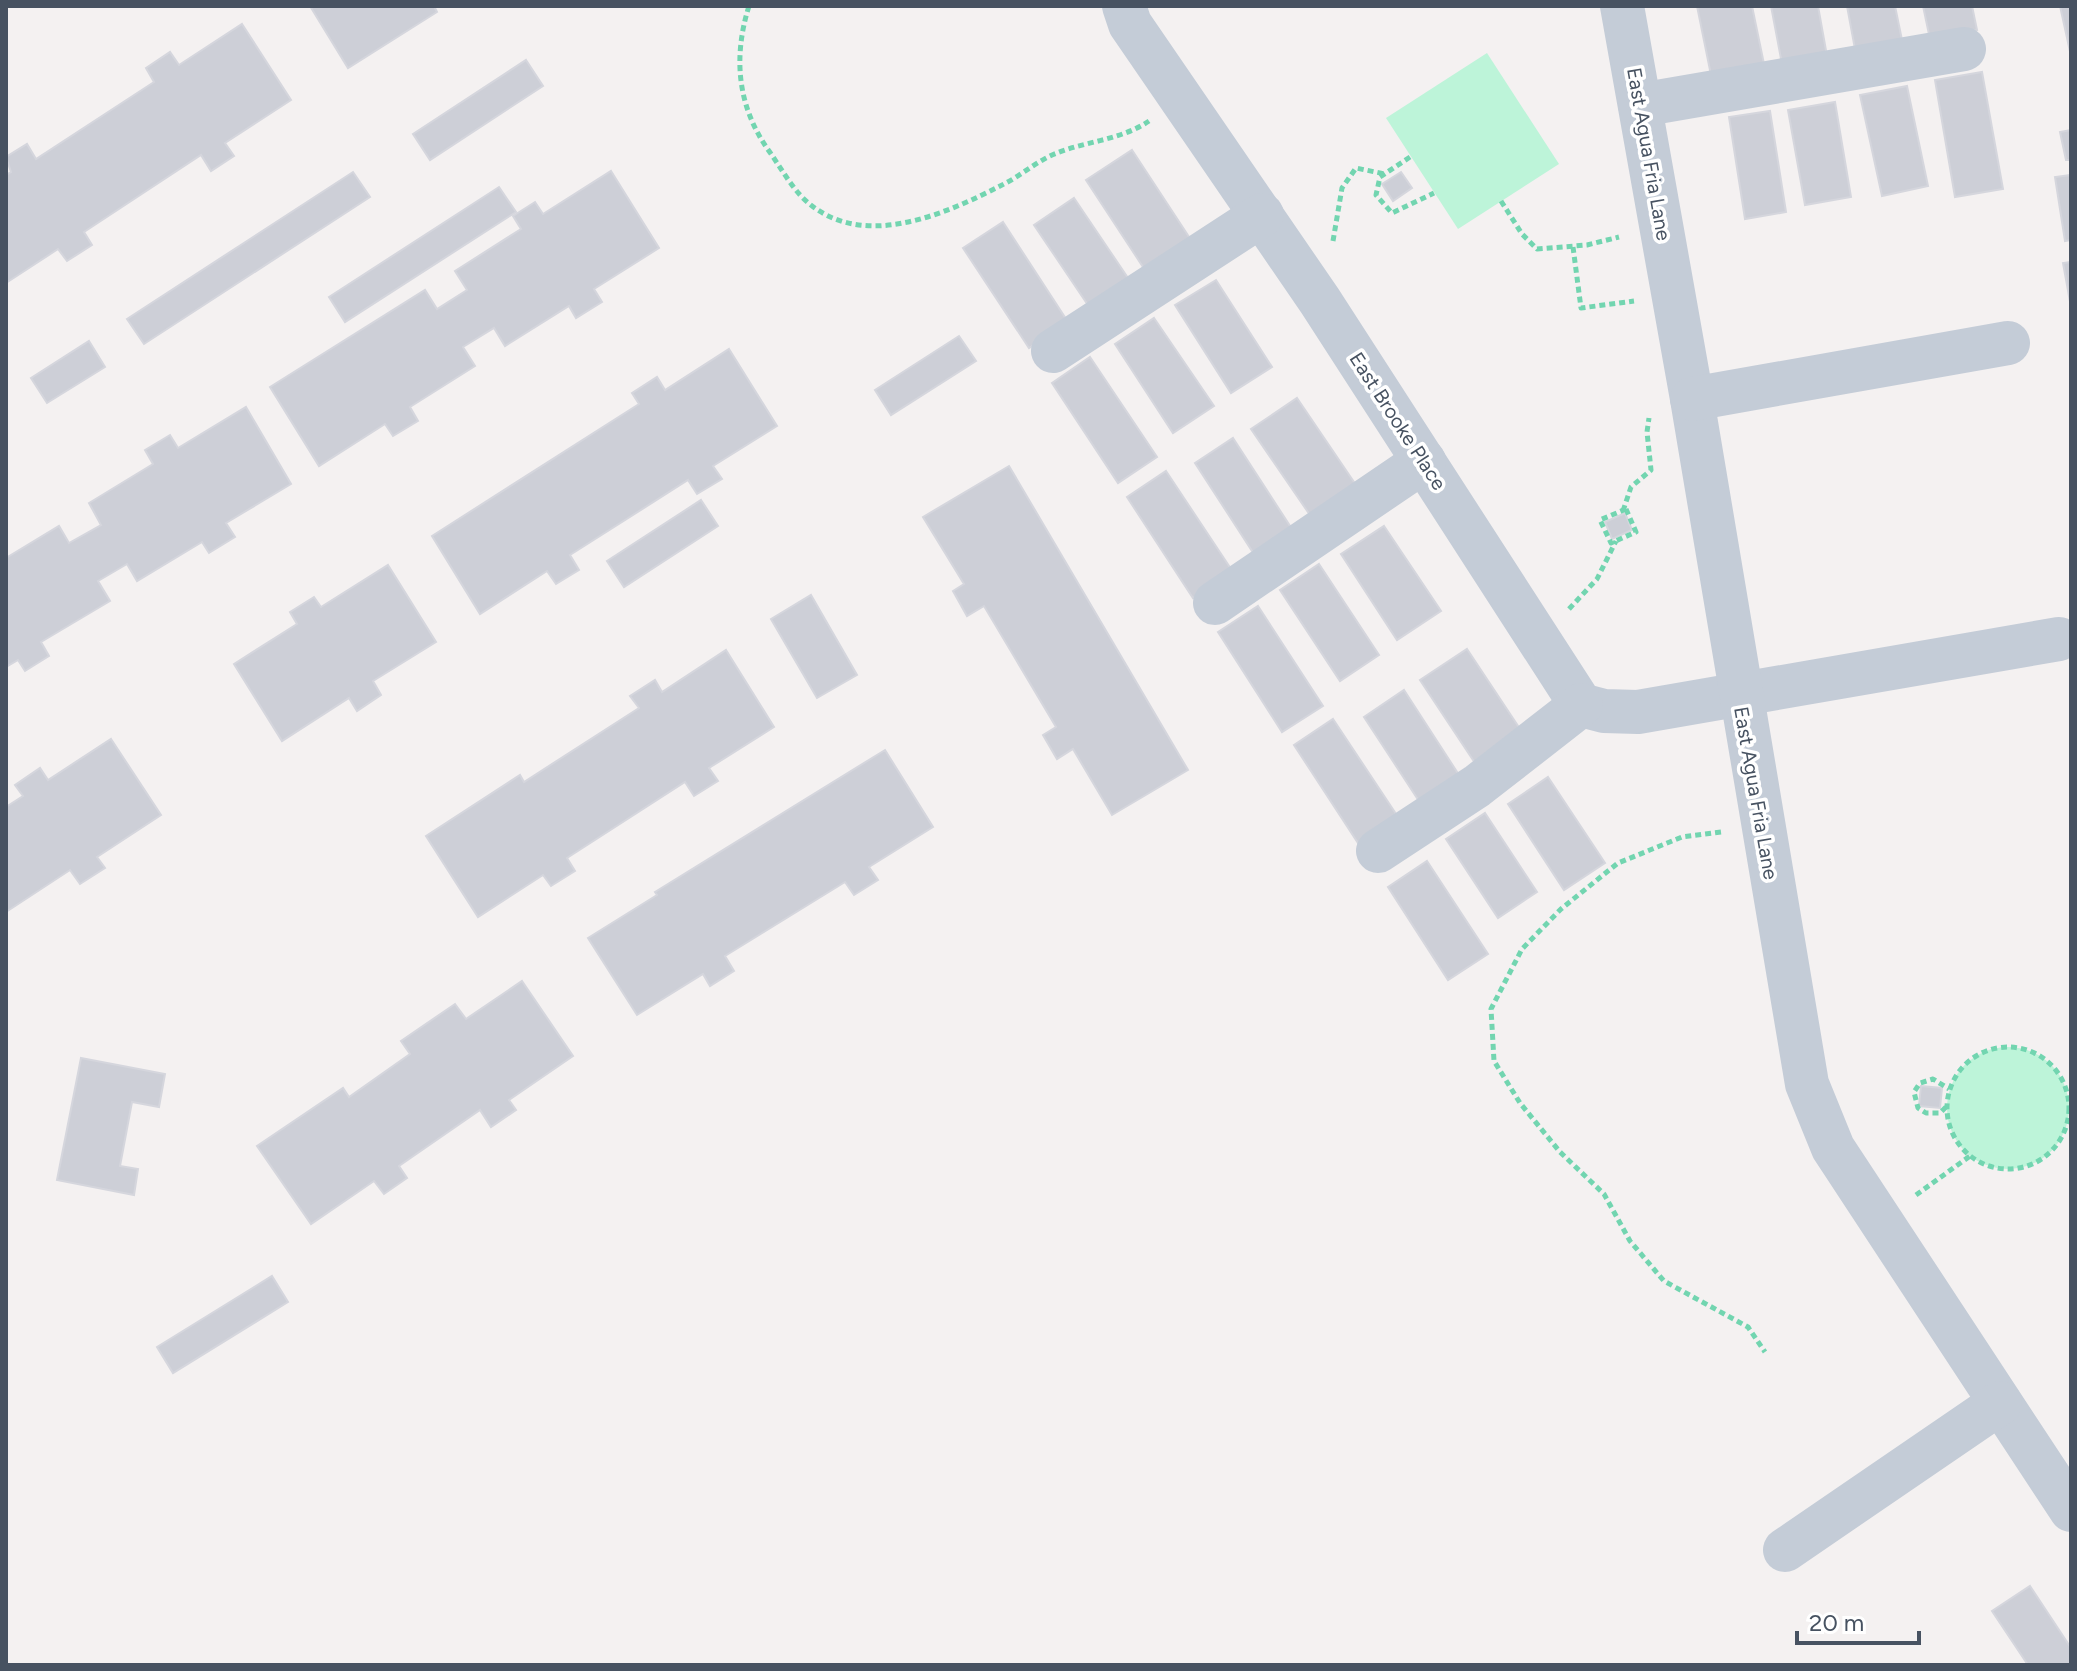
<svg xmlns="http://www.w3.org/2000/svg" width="2077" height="1671" viewBox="0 0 2077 1671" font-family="Figtree,sans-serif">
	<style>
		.green { fill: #bdf4d9 }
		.building { fill: #cdcfd7; stroke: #d5d6dd; stroke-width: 2 }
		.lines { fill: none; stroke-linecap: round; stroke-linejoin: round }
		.path { stroke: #72d5b0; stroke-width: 5; stroke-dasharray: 6 4; stroke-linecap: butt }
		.minor { stroke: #c4ccd7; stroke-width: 44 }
		.labels { text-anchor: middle; stroke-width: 7; stroke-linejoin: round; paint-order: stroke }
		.street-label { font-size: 20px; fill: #475261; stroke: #fff }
	</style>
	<rect width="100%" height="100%" fill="#f4f1f1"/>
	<g class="green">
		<path d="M1487 53 1559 164 1458 229 1386 118Z"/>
		<circle cx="2008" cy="1108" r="61"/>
	</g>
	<g class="building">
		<path d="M310 6H438L435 8 437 12 348 68Z"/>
		<path d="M1697 6H1752L1764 64 1711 75Z"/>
		<path d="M1771 6H1818L1827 56 1782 64Z"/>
		<path d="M1847 6H1895L1902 40 1855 49Z"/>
		<path d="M1923 6H1972L1977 30 1930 39Z"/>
		<path d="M2060 6H2071V56Z"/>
		<path d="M242 24 291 100 225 143 234 156 211 171 201 155 84 232 92 245 67 261 58 249 6 283V175L11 172 6 157 27 144 36 159 154 82 146 68 170 52 179 65Z"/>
		<path d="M526 60 543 86 430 160 413 134Z"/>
		<path d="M1982 72 2003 189 1955 197 1935 80Z"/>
		<path d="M1907 86 1928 186 1882 196 1860 95Z"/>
		<path d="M1835 102 1851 197 1805 205 1788 110Z"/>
		<path d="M1770 111 1786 212 1745 219 1729 117Z"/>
		<path d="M2071 130V160H2066L2060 132Z"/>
		<path d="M1132 150 1191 240 1145 270 1086 180Z"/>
		<path d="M611 171 659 248 594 289 602 302 576 318 569 306 505 346 494 328 463 347 475 366 410 407 418 421 393 436 385 424 319 466 270 387 425 290 437 309 467 290 455 271 521 229 513 216 535 202 543 214Z"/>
		<path d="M353 172 370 197 144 344 127 319Z"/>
		<path d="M1401 172 1412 188 1393 201 1382 184Z"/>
		<path d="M2071 175V240L2065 241 2055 177Z"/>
		<path d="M499 187 516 212 345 322 329 297Z"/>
		<path d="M1074 198 1128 278 1088 305 1034 225Z"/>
		<path d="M1003 222 1068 322 1029 348 963 248Z"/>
		<path d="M2071 262V307L2063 263Z"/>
		<path d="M1216 280 1272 367 1231 393 1175 305Z"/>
		<path d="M1154 318 1214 406 1173 433 1115 344Z"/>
		<path d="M959 336 976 361 891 415 875 390Z"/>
		<path d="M89 341 105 367 47 403 31 378Z"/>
		<path d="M729 349 777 426 713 466 722 479 697 494 688 480 570 555 579 570 556 584 547 571 480 614 432 536 639 404 632 393 657 377 665 390Z"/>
		<path d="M1090 357 1157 457 1118 483 1052 383Z"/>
		<path d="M1297 398 1358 488 1312 518 1251 429Z"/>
		<path d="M246 407 291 484 226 523 235 537 209 553 202 542 137 581 127 564 98 581 110 601 41 642 49 656 25 671 18 660 6 667V558L59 526 69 543 101 525 89 503 153 464 145 450 170 435 178 448Z"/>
		<path d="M1233 438 1292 529 1254 554 1195 463Z"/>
		<path d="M1009 466 1188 770 1112 815 1073 749 1057 759 1043 735 1056 727 984 606 967 616 953 591 964 584 923 517Z"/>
		<path d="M1166 471 1233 572 1193 598 1127 497Z"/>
		<path d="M701 500 718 526 624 587 607 561Z"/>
		<path d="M1625 513 1632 530 1612 539 1605 522Z"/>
		<path d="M1384 526 1441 611 1397 640 1341 554Z"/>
		<path d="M1319 564 1379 655 1340 681 1280 590Z"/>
		<path d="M388 565 436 642 373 681 381 695 357 711 349 698 282 741 234 664 297 624 290 612 314 597 321 607Z"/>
		<path d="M811 595 857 675 817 698 771 619Z"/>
		<path d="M1258 606 1323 706 1282 732 1218 632Z"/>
		<path d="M1467 649 1524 735 1477 766 1420 680Z"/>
		<path d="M726 650 774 727 709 768 718 781 694 796 685 782 567 858 575 871 551 886 543 875 478 917 426 836 520 775 524 782 639 708 630 696 655 680 662 692Z"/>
		<path d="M1404 690 1459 775 1419 801 1364 717Z"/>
		<path d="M1333 719 1400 820 1360 846 1294 745Z"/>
		<path d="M111 739 161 815 97 857 105 868 80 884 70 870 6 912V807L23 796 15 785 40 768 48 780Z"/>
		<path d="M885 750 933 827 869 867 878 880 854 895 845 882 725 956 734 971 710 986 703 974 637 1015 588 938 657 895 655 892Z"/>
		<path d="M1548 777 1605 863 1564 890 1508 804Z"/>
		<path d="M1485 813 1537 892 1498 918 1446 839Z"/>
		<path d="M1427 861 1488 954 1448 980 1388 887Z"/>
		<path d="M522 981 573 1056 509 1100 516 1110 491 1127 480 1110 399 1166 407 1178 384 1194 374 1181 311 1224 257 1146 343 1088 349 1097 410 1054 401 1041 455 1004 466 1019Z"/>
		<path d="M81 1058 165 1074 159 1107 132 1102 120 1166 138 1169 134 1195 57 1180Z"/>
		<path d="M1921 1086 1942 1088 1940 1108 1919 1106Z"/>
		<path d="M272 1276 288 1302 173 1373 157 1347Z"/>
		<path d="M2030 1586 2071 1648V1665H2028L1992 1611Z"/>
	</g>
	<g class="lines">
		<g class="path">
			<path d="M749 6C733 57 737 106 769 151 779 165 789 183 801 196 857 254 944 215 1004 184 1022 175 1038 160 1057 153 1087 141 1121 140 1149 121"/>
			<path d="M1410 157 1380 177 1376 195 1392 213 1434 193"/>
			<path d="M1501 201 1522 234 1537 249 1587 245 1619 237"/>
			<path d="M1333 241 1342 188 1356 168 1385 174"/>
			<path d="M1573 247 1581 308 1634 301"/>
			<path d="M1626 509 1636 532 1611 543 1600 520Z"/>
			<path d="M1623 511 1631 487 1651 470 1647 432 1649 418"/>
			<path d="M1569 609 1597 579 1616 541"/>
			<path d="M1721 832 1682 837 1618 863 1561 909 1522 949 1491 1009 1494 1061 1520 1103 1560 1152 1604 1194 1630 1241 1664 1281 1748 1327 1765 1352"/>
			<circle cx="2008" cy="1108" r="61"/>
			<path d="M1946 1107 1940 1113H1926L1918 1108 1914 1092 1920 1083 1933 1079 1949 1089"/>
			<path d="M1916 1195 1970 1156"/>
		</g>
		<g class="minor">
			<path d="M1124 6 1130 24 1320 301 1581 705 1604 711 1638 712 2059 639"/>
			<path d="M1622 6 1692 399 1807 1084 1833 1148 2071 1510"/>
			<path d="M1640 105 1964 49"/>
			<path d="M1053 351 1262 215"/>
			<path d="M1692 399 2008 343"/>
			<path d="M1215 603 1424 461"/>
			<path d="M1378 851 1477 786 1581 705"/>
			<path d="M1785 1550 2000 1403"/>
		</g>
	</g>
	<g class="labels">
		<g class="street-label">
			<text transform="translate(1649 154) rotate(80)" y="7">East Agua Fria Lane</text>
			<text transform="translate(1398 421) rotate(57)" y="7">East Brooke Place</text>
			<text transform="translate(1756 793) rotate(80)" y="7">East Agua Fria Lane</text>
		</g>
	</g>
	<rect width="2077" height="1671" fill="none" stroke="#475261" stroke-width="16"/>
	<path d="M1797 1631v12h122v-12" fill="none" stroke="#475261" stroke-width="4"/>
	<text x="1809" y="1631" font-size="24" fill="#475261" stroke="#ffffff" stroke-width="6" paint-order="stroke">20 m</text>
</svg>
